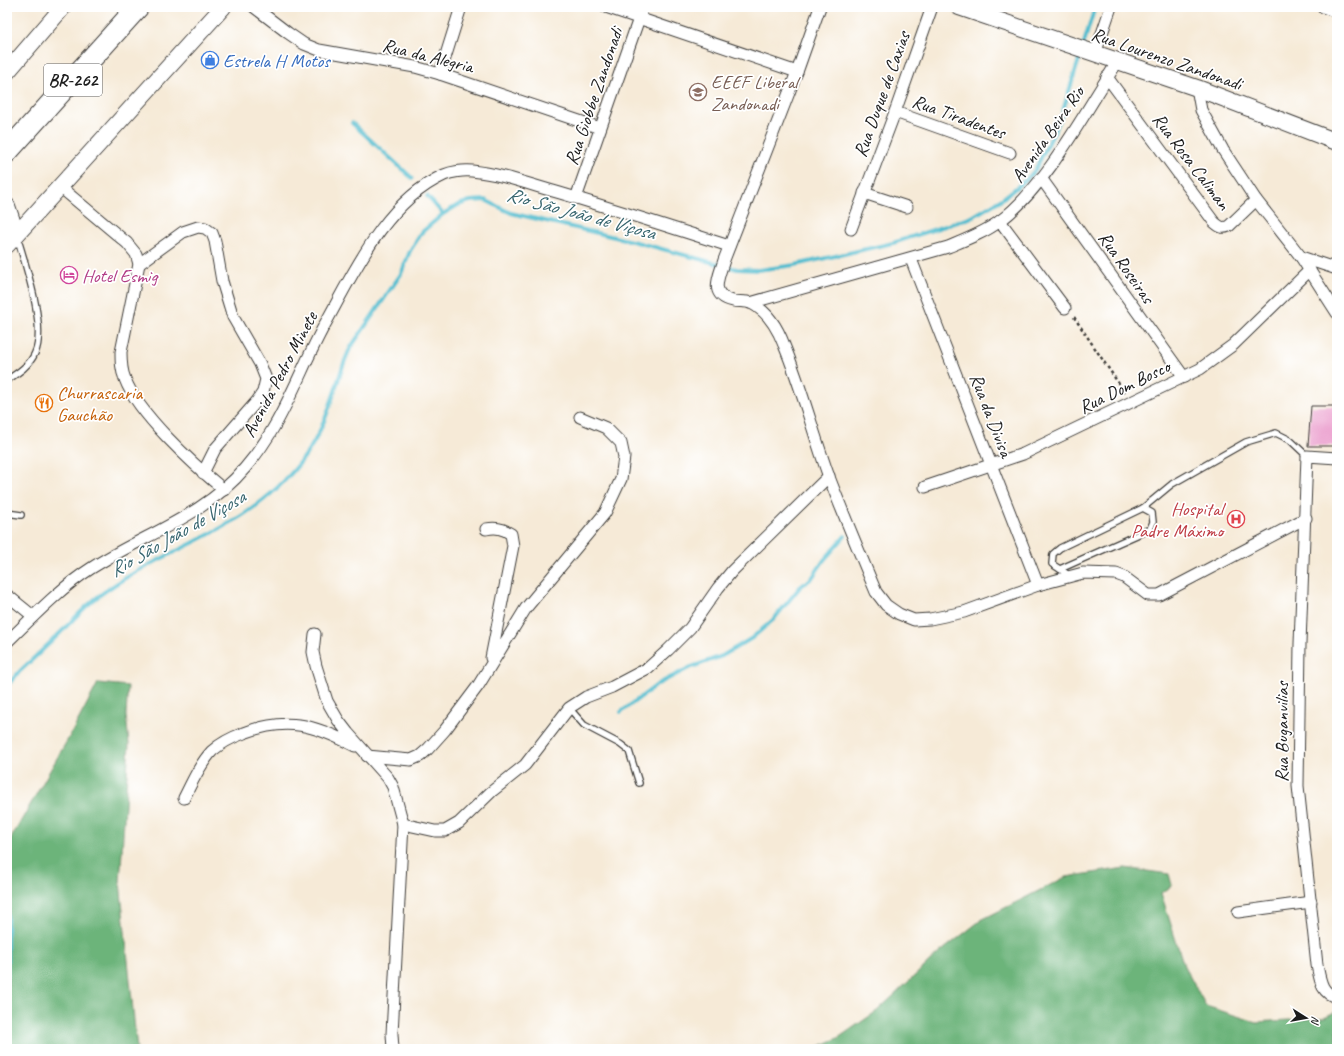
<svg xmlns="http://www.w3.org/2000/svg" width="1344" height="1056" viewBox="0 0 1344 1056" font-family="Caveat,sans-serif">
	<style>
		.forest { fill: #6cb47a; stroke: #44684b }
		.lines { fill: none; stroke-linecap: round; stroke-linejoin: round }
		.stream { stroke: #53bdcf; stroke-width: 4 }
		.building { fill: #eb9fce }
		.lane-casing { stroke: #3d3b38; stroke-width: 8 }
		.street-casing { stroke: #3d3b38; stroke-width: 13 }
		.secondary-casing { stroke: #3d3b38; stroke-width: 18 }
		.highway-casing { stroke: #3d3b38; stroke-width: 23 }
		.path { stroke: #3d3b38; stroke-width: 2.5; stroke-dasharray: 3 3; stroke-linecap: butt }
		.lane { stroke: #fff; stroke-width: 5.5 }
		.street { stroke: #fff; stroke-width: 11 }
		.secondary { stroke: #fff; stroke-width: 16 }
		.highway { stroke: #fff; stroke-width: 21 }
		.labels { text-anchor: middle; stroke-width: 3.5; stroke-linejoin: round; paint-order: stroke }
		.shield { fill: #fff; stroke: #606060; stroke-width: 1 }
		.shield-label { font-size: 18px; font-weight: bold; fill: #1c1c1c }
		.street-label { font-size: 19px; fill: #1c1c1c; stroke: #fff }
		.shop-label { font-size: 19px; fill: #366cbe; stroke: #fff; text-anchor: start }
		.education-label { font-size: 19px; fill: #785e54; stroke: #fff; text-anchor: start }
		.hotel-label { font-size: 19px; fill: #b23c85; stroke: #fff; text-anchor: start }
		.food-label { font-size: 19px; fill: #c56008; stroke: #fff; text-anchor: start }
		.health-label { font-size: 19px; fill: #be3a42; stroke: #fff; text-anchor: end }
		.water-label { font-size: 20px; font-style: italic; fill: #35646d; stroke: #fff }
	</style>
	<rect width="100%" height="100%" fill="#fff"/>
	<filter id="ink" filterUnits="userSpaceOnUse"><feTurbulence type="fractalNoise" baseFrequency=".025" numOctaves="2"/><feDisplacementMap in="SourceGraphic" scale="8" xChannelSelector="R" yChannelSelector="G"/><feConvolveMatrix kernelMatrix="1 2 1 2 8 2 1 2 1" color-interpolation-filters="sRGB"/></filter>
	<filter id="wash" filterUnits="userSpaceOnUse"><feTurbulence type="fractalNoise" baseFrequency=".012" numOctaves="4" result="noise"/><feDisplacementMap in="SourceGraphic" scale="16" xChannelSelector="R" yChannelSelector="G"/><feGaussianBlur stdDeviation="0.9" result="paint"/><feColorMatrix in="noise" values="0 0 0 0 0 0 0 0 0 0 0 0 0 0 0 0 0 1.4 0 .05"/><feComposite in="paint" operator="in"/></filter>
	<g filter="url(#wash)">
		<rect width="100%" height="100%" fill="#f6ead7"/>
		<g class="forest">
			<path d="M98 683 128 686 126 715 129 744 120 882 137 1049H8L7 856 10 840 72 732Z"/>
			<path d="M1125 868 1169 874 1172 885 1161 893 1184 966 1206 1006 1256 1022 1322 1018 1337 1011V1049H813L838 1038 877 1011 939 953 981 920 1066 877Z"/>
		</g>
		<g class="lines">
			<g class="stream">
				<path d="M1083 46 1095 7"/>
				<path d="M352 123 412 178"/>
				<path d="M427 196 443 214"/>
				<path d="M7 686 19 672C33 659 47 646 60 633 73 620 85 606 100 595 171 543 250 533 305 456 321 434 330 407 338 381 342 369 345 358 351 347L401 274 410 251 422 232 443 214 458 205 470 201 485 200 511 213 636 242 737 269 758 270 795 265 893 243 972 217 1002 199 1027 179 1035 170 1060 120 1081 53"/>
				<path d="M621 712 658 684 689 668 722 656 752 638 774 619 800 587 812 578 824 560 845 536"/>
				<path d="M7 855V975"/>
			</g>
		</g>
		<g id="blocks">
			<path class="building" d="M1311 406H1337V446H1308Z"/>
		</g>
	</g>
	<g filter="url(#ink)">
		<use href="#blocks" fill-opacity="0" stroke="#3d3b38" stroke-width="1"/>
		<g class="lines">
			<defs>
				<g id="lane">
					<path d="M7 380C18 373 30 365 35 353 47 327 25 264 17 236"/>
					<path d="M7 513 21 515"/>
					<path d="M1060 569 1150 529 1153 522 1152 513 1143 508"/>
					<path d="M1069 575 1052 564 1053 554 1060 548 1143 508 1172 484 1246 442 1276 433 1290 440 1307 456"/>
					<path d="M569 708 584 725 620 744 629 751 639 783"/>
				</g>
				<g id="street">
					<path d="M254 7 288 33 304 44 319 50 415 67 440 74 600 128"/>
					<path d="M606 7 797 72"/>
					<path d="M820 7 797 72 724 260C719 277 708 295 733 301 738 302 746 301 751 303 767 311 778 329 784 345 802 388 813 433 829 477 844 516 860 554 876 592L886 605 899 614 914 620 930 619 964 612 1038 585 1083 573 1116 574 1124 577 1148 595H1159L1306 518"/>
					<path d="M1323 7 1337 12"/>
					<path d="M1095 54 1111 7"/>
					<path d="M440 74 461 7"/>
					<path d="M1107 77 1214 222C1220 227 1222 229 1229 226L1256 200"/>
					<path d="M1197 88 1201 110 1223 150 1256 200 1301 257 1337 313"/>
					<path d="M895 112 1010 153"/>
					<path d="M1041 178 1184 377"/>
					<path d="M59 186 127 243 136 254 139 264 121 352C121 361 121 370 125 379 138 414 194 465 224 490"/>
					<path d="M864 193 907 207"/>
					<path d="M576 198 643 7"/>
					<path d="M1000 221 1065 308"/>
					<path d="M851 229 895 112 932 7"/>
					<path d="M1301 257 1337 269"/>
					<path d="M911 259 1038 585"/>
					<path d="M139 264 183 232 198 227 205 228 212 233 215 241 222 281 233 317 260 364 266 379 263 392 257 401 215 449 203 473"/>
					<path d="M750 303 948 247C965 240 984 233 1000 221 1046 187 1086 110 1118 61"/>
					<path d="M1337 458 1307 456 1300 644 1298 786 1317 965C1320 979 1321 994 1337 997"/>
					<path d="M925 487 1023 454 1200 369 1233 345 1310 270"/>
					<path d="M486 529C496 527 503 528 511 534L513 546 491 658"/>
					<path d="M7 595 33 616"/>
					<path d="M315 634 313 652 316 666 327 701 338 720 348 733 388 778 393 787 403 824 392 1034 393 1049"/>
					<path d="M7 642C33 617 59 589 90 569 142 535 204 517 245 468 283 424 297 376 324 326 354 272 385 202 444 175 451 172 463 170 472 171 502 174 531 185 560 193 617 210 673 228 729 246"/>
					<path d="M367 756 411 760 420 756 428 749 445 730 478 686 526 608 605 513 621 479 624 457 621 443 606 428 580 417"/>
					<path d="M184 798C192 782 200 764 212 751 221 743 233 737 244 733 287 716 315 725 355 746"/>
					<path d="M403 824 435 831H445L459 823 491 792 525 765 569 708 586 697 612 687 648 668 668 650 690 628 718 588 732 571 829 476"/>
					<path d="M1238 912 1311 902"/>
				</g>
				<g id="secondary">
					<path d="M959 7 1197 88 1337 142"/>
					<path d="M7 72 63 7"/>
					<path d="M7 206 16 233"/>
					<path d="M7 245 223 7"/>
				</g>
				<path id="highway" d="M7 152 138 7"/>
			</defs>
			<use href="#lane" class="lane-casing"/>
			<use href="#street" class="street-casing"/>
			<use href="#secondary" class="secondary-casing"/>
			<use href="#highway" class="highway-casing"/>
			<path class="path" d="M1074 317 1125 393"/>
			<use href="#lane" class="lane"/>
			<use href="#street" class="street"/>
			<use href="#secondary" class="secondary"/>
			<use href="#highway" class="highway"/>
		</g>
	</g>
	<defs>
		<symbol id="shop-ring" viewBox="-11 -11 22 22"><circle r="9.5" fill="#fff" stroke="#3f7fe0" stroke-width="1.5"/><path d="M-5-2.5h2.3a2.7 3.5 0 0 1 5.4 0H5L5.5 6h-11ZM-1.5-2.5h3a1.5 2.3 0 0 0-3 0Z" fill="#3f7fe0"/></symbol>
		<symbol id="school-ring" viewBox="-11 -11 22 22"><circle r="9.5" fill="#fff" stroke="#8d6e63" stroke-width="1.5"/><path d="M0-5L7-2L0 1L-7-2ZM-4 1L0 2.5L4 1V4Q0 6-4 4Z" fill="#8d6e63"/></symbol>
		<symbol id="hotel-ring" viewBox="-11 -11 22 22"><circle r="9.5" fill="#fff" stroke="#d1479c" stroke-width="1.5"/><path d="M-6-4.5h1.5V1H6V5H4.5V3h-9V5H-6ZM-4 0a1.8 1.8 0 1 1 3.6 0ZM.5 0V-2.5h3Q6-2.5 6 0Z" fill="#d1479c"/></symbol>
		<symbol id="restaurant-ring" viewBox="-11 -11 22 22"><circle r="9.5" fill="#fff" stroke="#e8710a" stroke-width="1.5"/><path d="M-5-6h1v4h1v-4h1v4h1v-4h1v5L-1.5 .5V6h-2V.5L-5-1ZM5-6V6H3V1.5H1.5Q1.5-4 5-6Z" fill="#e8710a"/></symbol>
		<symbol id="hospital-ring" viewBox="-11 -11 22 22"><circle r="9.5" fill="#fff" stroke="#e0444e" stroke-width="1.5"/><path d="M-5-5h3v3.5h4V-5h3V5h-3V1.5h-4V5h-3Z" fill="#e0444e"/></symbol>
	</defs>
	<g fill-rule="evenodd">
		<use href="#shop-ring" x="200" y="50" width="20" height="20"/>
		<use href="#school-ring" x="688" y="82" width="20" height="20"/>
		<use href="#hotel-ring" x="59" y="265" width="20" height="20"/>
		<use href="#restaurant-ring" x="34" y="393" width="20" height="20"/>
		<use href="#hospital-ring" x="1226" y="509" width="20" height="20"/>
	</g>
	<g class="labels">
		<rect class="shield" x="44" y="64" width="58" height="32" rx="3"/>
		<g class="shield-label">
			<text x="73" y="86">BR-262</text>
		</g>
		<g class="street-label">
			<text transform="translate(428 55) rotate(14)" y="7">Rua da Alegria</text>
			<text transform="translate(1167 58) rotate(19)" y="7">Rua Lourenzo Zandonadi</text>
			<text transform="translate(881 94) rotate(-70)" y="7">Rua Duque de Caxias</text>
			<text transform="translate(593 96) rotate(-71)" y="7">Rua Giobbe Zandonadi</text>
			<text transform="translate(959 116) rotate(20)" y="7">Rua Tiradentes</text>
			<text transform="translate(1047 134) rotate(-55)" y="7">Avenida Beira Rio</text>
			<text transform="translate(1192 161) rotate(53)" y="7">Rua Rosa Caliman</text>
			<text transform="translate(1127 267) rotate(55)" y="7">Rua Roseiras</text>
			<text transform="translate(279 374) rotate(-62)" y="7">Avenida Pedro Minete</text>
			<text transform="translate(1124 386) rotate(-26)" y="7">Rua Dom Bosco</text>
			<text transform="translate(992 415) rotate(69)" y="7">Rua da Divisa</text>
			<text transform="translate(1281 732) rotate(-90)" y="7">Rua Buganvilias</text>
		</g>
		<g class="shop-label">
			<text x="223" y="67">Estrela H Motos</text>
		</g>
		<g class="education-label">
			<text x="711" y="88">EEEF Liberal<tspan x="711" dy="22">Zandonadi</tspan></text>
		</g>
		<g class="hotel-label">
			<text x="82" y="282">Hotel Esmig</text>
		</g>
		<g class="food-label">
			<text x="57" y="399">Churrascaria<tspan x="57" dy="22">Gauchão</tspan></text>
		</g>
		<g class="health-label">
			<text x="1223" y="515">Hospital<tspan x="1223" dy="22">Padre Máximo</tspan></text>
		</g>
		<g class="water-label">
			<text transform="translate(581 213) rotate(15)" y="7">Rio São João de Viçosa</text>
			<text transform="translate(177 533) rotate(-30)" y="7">Rio São João de Viçosa</text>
		</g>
	</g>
	<rect width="1344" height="1056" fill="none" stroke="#fff" stroke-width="24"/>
	<g transform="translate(1306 1018) rotate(101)" stroke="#ffffff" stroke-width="3" paint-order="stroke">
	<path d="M0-3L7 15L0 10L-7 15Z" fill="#1c1c1c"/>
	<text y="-6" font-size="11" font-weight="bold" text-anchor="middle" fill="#1c1c1c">N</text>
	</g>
</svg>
